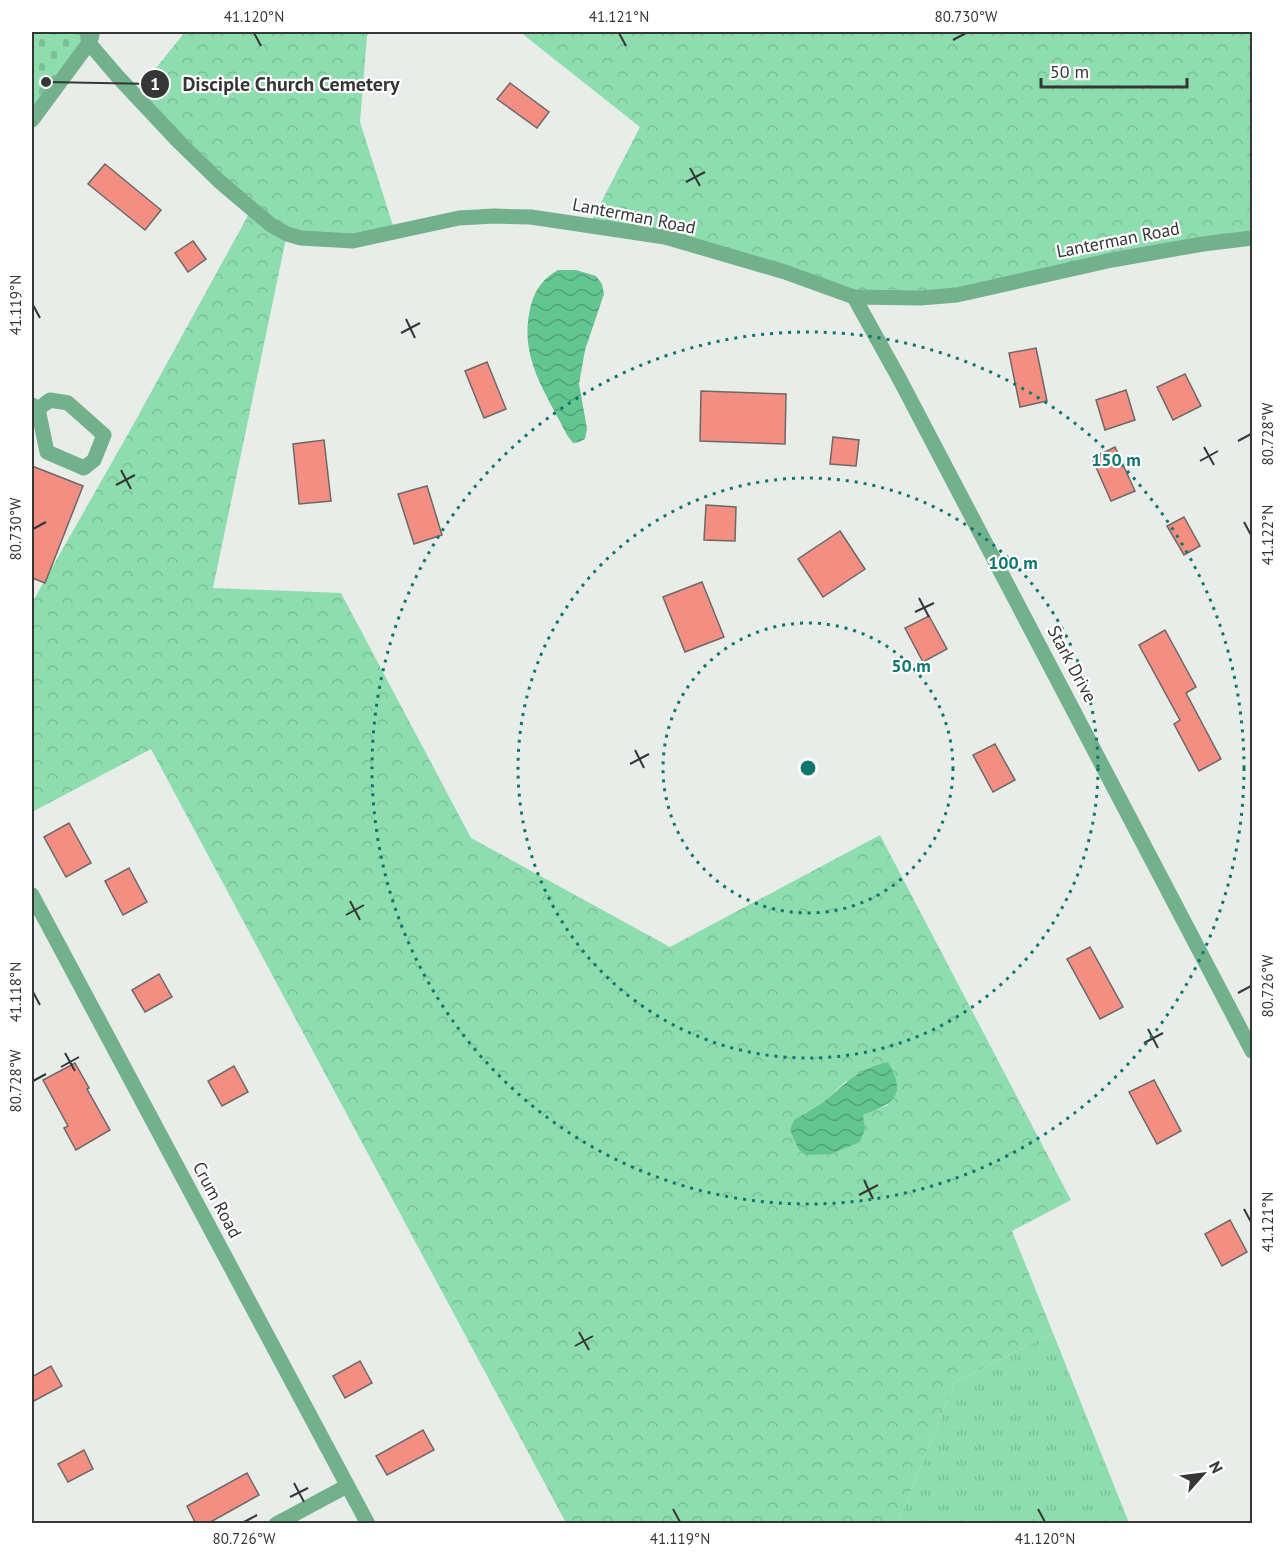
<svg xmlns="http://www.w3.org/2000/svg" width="1284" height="1555" viewBox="0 0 1284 1555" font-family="'PT Sans',sans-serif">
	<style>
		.grass { fill: url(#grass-tufts) }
		.forest { fill: url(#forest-crowns); fill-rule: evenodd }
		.cemetery { fill: url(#cemetery-stones) }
		.water { fill: url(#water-waves) }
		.building { fill: #f38f82; stroke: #6d6867; stroke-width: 1.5 }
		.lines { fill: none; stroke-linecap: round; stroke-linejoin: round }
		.minor { stroke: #73b08c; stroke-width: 15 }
		.ticks { fill: none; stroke: #353736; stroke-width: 2 }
		.ring { fill: none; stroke: #0f766e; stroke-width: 3; stroke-dasharray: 3 6 }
		.labels { text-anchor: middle; stroke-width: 4.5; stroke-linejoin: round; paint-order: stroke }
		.street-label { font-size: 18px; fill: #353736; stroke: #fff }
		.centre { fill: #0f766e; stroke: #fff; stroke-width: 3 }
		.ring-label { font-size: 18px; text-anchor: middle; font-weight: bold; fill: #0f766e; stroke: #fff; stroke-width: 4.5; stroke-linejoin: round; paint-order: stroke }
		.leader { fill: none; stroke: #353736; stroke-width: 2 }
		.callout-dot { fill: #353736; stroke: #fff; stroke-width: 2 }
		.mark-label { font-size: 18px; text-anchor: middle; font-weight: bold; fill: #fff }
		.callout-label { font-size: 20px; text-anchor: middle; font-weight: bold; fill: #353736; stroke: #fff; stroke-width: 4.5; stroke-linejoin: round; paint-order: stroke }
		.neatline { fill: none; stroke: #353736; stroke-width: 2 }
		.ticks-label { font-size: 15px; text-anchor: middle; fill: #353736 }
	</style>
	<defs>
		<pattern id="grass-tufts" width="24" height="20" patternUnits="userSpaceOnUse" patternTransform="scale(1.5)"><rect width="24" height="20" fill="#8eddaf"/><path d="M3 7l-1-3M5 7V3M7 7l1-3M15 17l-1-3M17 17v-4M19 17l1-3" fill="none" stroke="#7bbe97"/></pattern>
		<pattern id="forest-crowns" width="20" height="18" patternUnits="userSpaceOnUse" patternTransform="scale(1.5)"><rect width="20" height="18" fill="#8eddaf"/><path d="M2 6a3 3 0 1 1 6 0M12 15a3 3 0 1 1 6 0" fill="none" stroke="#7bbe97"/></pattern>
		<pattern id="cemetery-stones" width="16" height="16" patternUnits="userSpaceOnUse" patternTransform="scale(1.5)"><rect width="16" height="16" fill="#8eddaf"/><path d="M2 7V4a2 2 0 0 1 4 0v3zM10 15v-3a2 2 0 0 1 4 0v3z" fill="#7bbe97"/></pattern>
		<pattern id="water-waves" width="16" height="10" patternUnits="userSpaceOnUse" patternTransform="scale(1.5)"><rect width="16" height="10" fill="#63c690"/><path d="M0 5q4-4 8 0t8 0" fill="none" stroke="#52a276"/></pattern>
	</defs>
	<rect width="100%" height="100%" fill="#e8ede9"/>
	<path class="grass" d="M1053 1333 1129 1523 903 1524 900 1518 955 1382Z"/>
	<g class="forest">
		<path d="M185 32H370L367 36 360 122 395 232 371 237 287 234 213 588 341 593 471 838 670 947 880 835 1071 1200 1012 1231 1053 1333 955 1382 900 1518 903 1523H566L151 749 32 812V603L132 427 251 210 135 94ZM846 1081 888 1105 863 1115 794 1120 826 1100Z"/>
		<path d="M520 32H1252V238L957 295 854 297 785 272 589 226 640 127Z"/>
	</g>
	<path class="cemetery" d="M32 32H87L89 43 32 120Z"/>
	<g class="water">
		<path d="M558 270H576L596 276 602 284 604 294 585 350 579 384 587 429 585 439 579 442 573 443 567 435C546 393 519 358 530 309 534 291 542 279 558 270Z"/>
		<path d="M888 1062C907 1095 895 1103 863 1115L865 1129 860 1142 831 1154 805 1155 798 1148 790 1130 794 1120C804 1113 817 1107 827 1099 849 1081 858 1069 888 1062Z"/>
	</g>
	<g class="building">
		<path d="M510 83 549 112 537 128 497 99Z"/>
		<path d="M105 164 161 210 145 230 88 184Z"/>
		<path d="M193 241 206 259 188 272 175 253Z"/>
		<path d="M1036 348 1047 401 1020 407 1009 353Z"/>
		<path d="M487 362 506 409 484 418 465 371Z"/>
		<path d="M1185 374 1201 406 1173 420 1157 387Z"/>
		<path d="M1126 390 1135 420 1105 430 1096 400Z"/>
		<path d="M701 391 786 394 785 444 700 441Z"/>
		<path d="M833 437 859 440 856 466 830 464Z"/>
		<path d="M324 440 331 501 299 504 293 444Z"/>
		<path d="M1115 447 1135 491 1111 501 1092 458Z"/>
		<path d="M32 466 83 486 45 583 32 578Z"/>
		<path d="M427 486 442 535 414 544 398 494Z"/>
		<path d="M706 505 736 507 735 541 704 540Z"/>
		<path d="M1184 517 1200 546 1184 555 1167 526Z"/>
		<path d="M840 531 865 569 823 597 798 559Z"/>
		<path d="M702 582 724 637 685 652 663 597Z"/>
		<path d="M929 616 947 649 923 662 905 628Z"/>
		<path d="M1165 630 1196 687 1186 693 1221 759 1199 771 1174 724 1180 720 1139 645Z"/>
		<path d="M995 744 1015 780 993 792 973 755Z"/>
		<path d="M69 823 91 863 66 877 44 837Z"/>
		<path d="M129 868 147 902 123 915 105 881Z"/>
		<path d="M1090 947 1123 1007 1100 1019 1067 959Z"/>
		<path d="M159 974 172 997 145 1012 132 990Z"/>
		<path d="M75 1063 89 1088 87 1089 110 1130 76 1150 64 1128 68 1126 43 1080Z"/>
		<path d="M234 1066 248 1092 222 1106 208 1081Z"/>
		<path d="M1154 1080 1181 1131 1157 1144 1129 1092Z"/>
		<path d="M1230 1220 1247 1252 1222 1266 1205 1234Z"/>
		<path d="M360 1361 372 1383 345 1398 333 1376Z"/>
		<path d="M51 1366 62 1386 32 1402V1377Z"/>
		<path d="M423 1430 434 1450 387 1475 376 1456Z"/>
		<path d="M84 1450 93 1469 68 1482 58 1464Z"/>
		<path d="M247 1473 259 1495 207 1524H196L187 1506Z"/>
	</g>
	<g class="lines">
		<g class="minor">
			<path d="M87 32 89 43 118 77 180 143 219 181 271 225 287 234 301 238 353 241 459 218 494 216 531 217 665 237 785 272 854 297 920 298 957 295 1112 260 1203 244 1252 238"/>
			<path d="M32 120 89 43 92 35"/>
			<path d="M854 297 900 380 1252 1051"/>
			<path d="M32 405 38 409 47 452 84 468 94 460 104 435 68 403 50 400 38 409"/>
			<path d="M32 895 368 1524"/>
			<path d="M276 1524 347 1486"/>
		</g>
	</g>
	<path class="ticks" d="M254 33 261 46M619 33 626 46M953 40 966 33M690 168 700 186M686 182 705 172M33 305 40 318M406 319 415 338M401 333 420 323M1238 441 1251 434M1204 447 1214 465M1200 461 1218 451M121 470 131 489M116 485 135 475M1244 522 1251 535M33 529 46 522M919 598 929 617M915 612 934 603M635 750 644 768M630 764 649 754M350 901 360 920M346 915 364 905M33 992 40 1005M1238 993 1251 986M1148 1029 1158 1048M1144 1043 1163 1033M65 1053 75 1071M61 1067 79 1057M33 1081 46 1074M864 1180 873 1199M859 1195 878 1185M1244 1209 1251 1222M579 1332 589 1350M575 1346 593 1336M294 1483 304 1502M290 1497 308 1488M673 1509 680 1522M1038 1509 1045 1522M244 1522 257 1515"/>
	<g class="ring">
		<circle cx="808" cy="768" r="145"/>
		<circle cx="808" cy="768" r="290"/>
		<circle cx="808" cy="768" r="436"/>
	</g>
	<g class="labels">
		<g class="street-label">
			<text transform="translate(634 216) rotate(11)" y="6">Lanterman Road</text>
			<text transform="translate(1118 240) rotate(-11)" y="6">Lanterman Road</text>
			<text transform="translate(1072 664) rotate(62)" y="6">Stark Drive</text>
			<text transform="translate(217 1200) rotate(62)" y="6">Crum Road</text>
		</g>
	</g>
	<circle cx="808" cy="768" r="9" class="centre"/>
	<g class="ring-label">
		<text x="1116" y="466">150 m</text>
		<text x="1013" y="569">100 m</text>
		<text x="911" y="672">50 m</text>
	</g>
	<path class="leader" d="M46 82L155 84"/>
	<g class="callout-dot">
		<circle cx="46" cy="82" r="6"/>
		<circle cx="155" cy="84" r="15"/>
	</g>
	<g class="mark-label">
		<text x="155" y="90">1</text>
	</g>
	<g class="callout-label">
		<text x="291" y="91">Disciple Church Cemetery</text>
	</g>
	<rect width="1284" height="1555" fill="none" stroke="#ffffff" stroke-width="66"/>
	<g transform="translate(1203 1474) rotate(62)" stroke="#ffffff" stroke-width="4.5" paint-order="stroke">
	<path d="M0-4.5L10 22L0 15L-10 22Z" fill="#353736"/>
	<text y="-9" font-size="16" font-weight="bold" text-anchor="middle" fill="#353736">N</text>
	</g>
	<path d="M1041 78v9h146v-9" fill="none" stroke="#353736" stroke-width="3"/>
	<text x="1050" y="78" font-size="18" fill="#353736" stroke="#ffffff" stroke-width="4.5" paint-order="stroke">50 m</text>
	<rect x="33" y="33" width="1218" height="1489" class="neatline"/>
	<g class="ticks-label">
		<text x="254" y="22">41.120°N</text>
		<text x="619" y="22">41.121°N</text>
		<text x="966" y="22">80.730°W</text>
		<text transform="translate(16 305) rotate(-90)" y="5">41.119°N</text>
		<text transform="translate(1268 434) rotate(-90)" y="5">80.728°W</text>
		<text transform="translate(16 529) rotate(-90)" y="5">80.730°W</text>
		<text transform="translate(1268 535) rotate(-90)" y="5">41.122°N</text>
		<text transform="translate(1268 986) rotate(-90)" y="5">80.726°W</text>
		<text transform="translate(16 992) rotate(-90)" y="5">41.118°N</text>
		<text transform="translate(16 1081) rotate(-90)" y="5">80.728°W</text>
		<text transform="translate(1268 1222) rotate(-90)" y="5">41.121°N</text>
		<text x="244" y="1544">80.726°W</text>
		<text x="680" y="1544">41.119°N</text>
		<text x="1045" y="1544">41.120°N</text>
	</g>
</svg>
